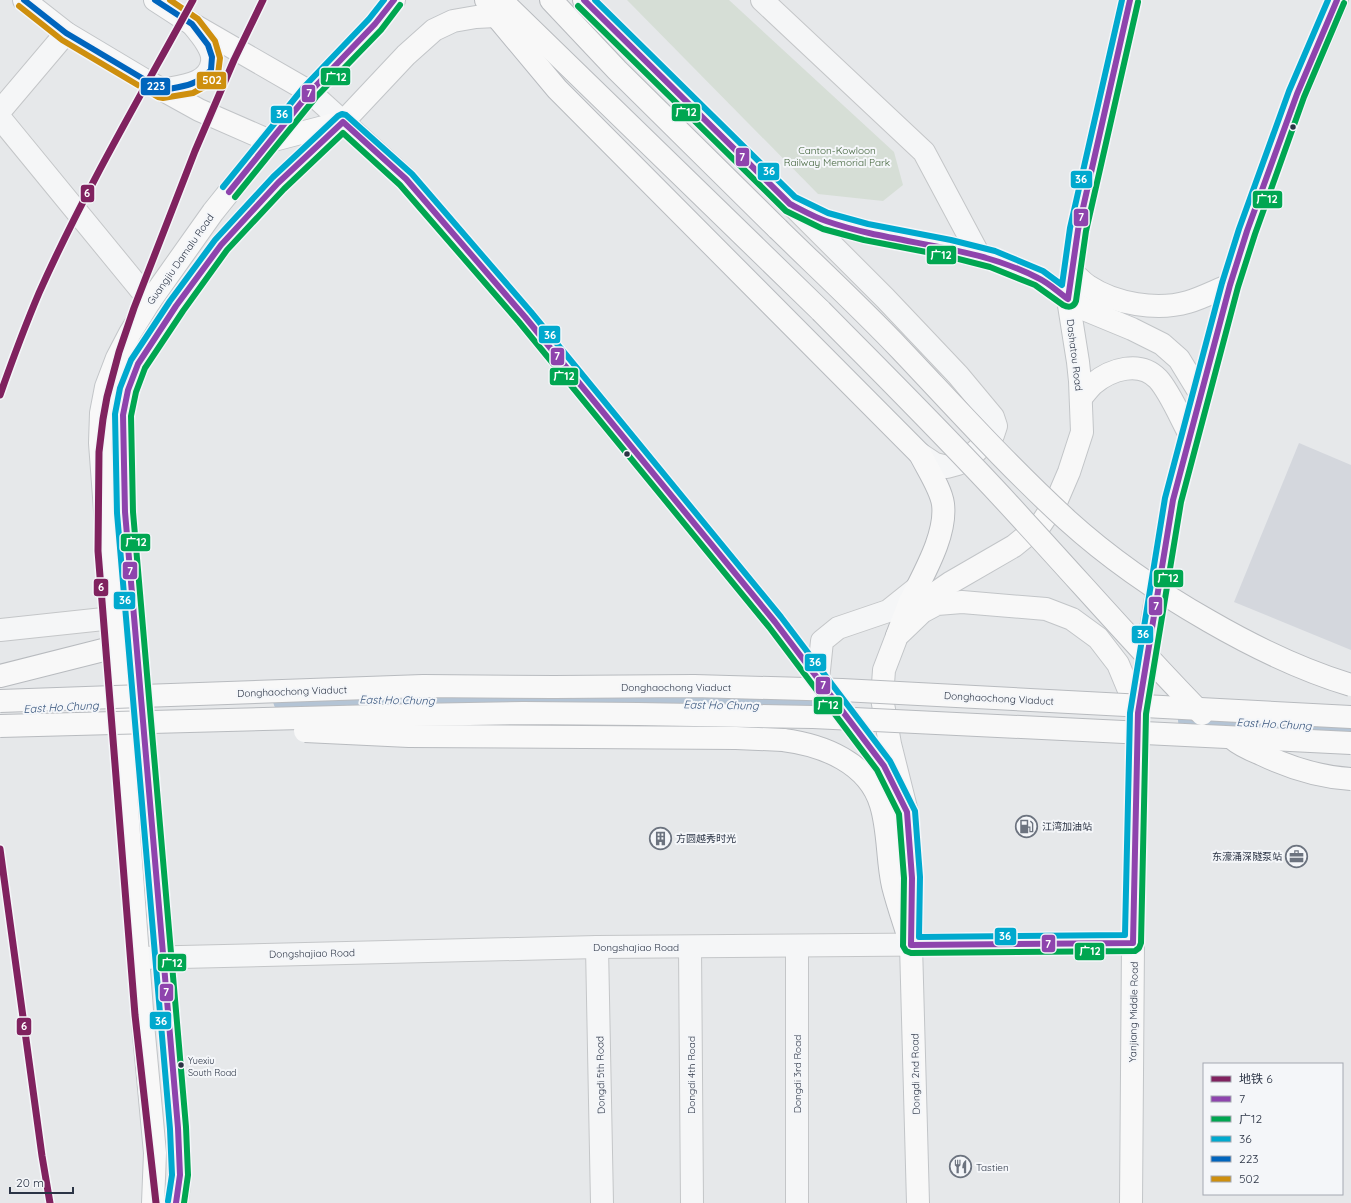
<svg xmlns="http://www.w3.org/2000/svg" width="1351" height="1203" viewBox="0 0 1351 1203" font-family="Quicksand,'Noto Sans SC',sans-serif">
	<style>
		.built { fill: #d4d7dd }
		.green { fill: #d6ded6 }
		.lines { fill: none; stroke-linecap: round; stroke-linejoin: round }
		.river { stroke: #b4c4d5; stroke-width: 38 }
		.minor-casing { stroke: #c4c6c8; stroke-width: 24 }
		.major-casing { stroke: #c2c5c8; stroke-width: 24 }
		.highway-casing { stroke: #b8bbbf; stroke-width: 24 }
		.minor { stroke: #f5f6f7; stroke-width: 22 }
		.major { stroke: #f8f8f8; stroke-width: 22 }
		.highway { stroke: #f8f8f8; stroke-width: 22 }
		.highway-bridge-casing { stroke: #b8bbbf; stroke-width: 24; stroke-linecap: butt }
		.highway-bridge { stroke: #f8f8f8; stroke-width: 22 }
		.bus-1-casing { stroke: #f4f6f9; stroke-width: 9 }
		.bus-2-casing { stroke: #f4f6f9; stroke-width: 9 }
		.bus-3-casing { stroke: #f4f6f9; stroke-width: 9 }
		.bus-4-casing { stroke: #f4f6f9; stroke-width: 9 }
		.bus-5-casing { stroke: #f4f6f9; stroke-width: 9 }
		.bus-1 { stroke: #8e44ad; stroke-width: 6 }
		.bus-2 { stroke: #00a651; stroke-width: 6 }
		.bus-3 { stroke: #00a9ce; stroke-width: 6 }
		.bus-4 { stroke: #0065bd; stroke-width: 6 }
		.bus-5 { stroke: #ce8f0e; stroke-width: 6 }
		.metro-1-casing { stroke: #f4f6f9; stroke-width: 10 }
		.metro-1 { stroke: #80225f; stroke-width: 7 }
		.bus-dot { fill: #2b3445; stroke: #f4f6f9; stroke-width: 1.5 }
		.labels { text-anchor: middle; stroke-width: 4; stroke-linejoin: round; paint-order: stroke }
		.bus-label { font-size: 9px; fill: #2b3445; stroke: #f4f6f9; text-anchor: start }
		.park-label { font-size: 10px; fill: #3f6138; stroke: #f4f6f9 }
		.street-label { font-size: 10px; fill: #2b3445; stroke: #f4f6f9 }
		.poi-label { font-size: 10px; fill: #2b3445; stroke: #f4f6f9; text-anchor: start }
		.water-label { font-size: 11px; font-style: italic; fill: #34527a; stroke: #f4f6f9 }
		.line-badge { stroke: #f4f6f9; stroke-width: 1.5 }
		.badge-label { font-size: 11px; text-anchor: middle; font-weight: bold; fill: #fff }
	</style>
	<rect width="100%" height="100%" fill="#e6e8ea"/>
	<path class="built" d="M1299 443 1351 465V650L1234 602Z"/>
	<path class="green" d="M627 0H729L894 152 903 185 883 201 818 194Z"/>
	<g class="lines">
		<g class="river">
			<path d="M292 699C460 702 627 702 794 706"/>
			<path d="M1197 720 1351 728"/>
		</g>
		<defs>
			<g id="minor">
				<path d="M762 0 924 152 979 255"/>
				<path d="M162 90C181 86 209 85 212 62 213 56 210 49 207 44 203 37 197 30 192 24"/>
				<path d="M310 92 406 179 525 317 775 622 884 766 897 793"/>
				<path d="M0 111 66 33"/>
				<path d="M0 118 150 301"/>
				<path d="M795 208 885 298 958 375 993 417 996 426 993 435 972 455 958 464 947 467 935 464 920 454"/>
				<path d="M0 630 113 618"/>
				<path d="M818 680 822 641 838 628 888 611 918 587"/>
				<path d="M597 947 602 1203"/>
				<path d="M690 947 692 1203"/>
				<path d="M138 958 597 947 1133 943"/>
				<path d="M797 1203V946"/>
			</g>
			<g id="major">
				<path d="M24 0 66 33 143 79 199 110 270 141 339 123"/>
				<path d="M155 0 192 24 310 92"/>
				<path d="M1072 272C1077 276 1082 282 1088 286 1115 304 1157 311 1188 302 1202 298 1217 290 1230 285"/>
				<path d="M1068 299 1086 310 1132 329 1162 344 1179 359 1201 395"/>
				<path d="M1081 398C1085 393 1089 388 1093 384 1111 369 1140 360 1158 379 1170 392 1181 419 1190 435"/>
				<path d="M920 606 931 596 950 583 1014 546 1041 524 1057 500 1069 472 1082 432 1080 381 1078 362 1068 299 1078 230 1130 0"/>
				<path d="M153 1203 155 1153 143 1024 100 443 101 413 106 387 117 358 130 333 150 301 213 212 270 141 310 92 375 24 394 0"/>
				<path d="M176 1203C182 1179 179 1153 178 1128L125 512 123 415 128 390 138 364 156 335 221 245 278 183 343 122 406 55 434 30 453 21 476 17 496 16 512 20"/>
				<path d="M918 1203 911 945 912 878 907 812 890 744 882 698 884 670 897 636 922 612 937 604 962 602 1046 609 1072 619 1098 638 1118 664 1138 712"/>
				<path d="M1131 1203 1133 943 1138 713 1154 610 1173 500 1230 285 1247 231 1297 94 1337 0"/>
			</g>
			<g id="highway">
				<path d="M486 0 496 16 557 89 920 454C927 468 941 489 943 504 947 536 922 576 909 604 905 615 901 625 897 636"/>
				<path d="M501 0 821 311"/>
				<path d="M551 0 617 70 778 229"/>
				<path d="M584 0 790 204 825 221 866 232 949 248 993 259 1039 278 1068 299"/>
				<path d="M0 676 115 647"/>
				<path d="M783 740C823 745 869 763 881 805 889 831 887 860 893 886 898 906 905 925 911 945"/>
			</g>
		</defs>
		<use href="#minor" class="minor-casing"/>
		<use href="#major" class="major-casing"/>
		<use href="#highway" class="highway-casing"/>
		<use href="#minor" class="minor"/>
		<use href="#major" class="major"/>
		<use href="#highway" class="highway"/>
		<defs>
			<g id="highway-bridge">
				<path d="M778 229C819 269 861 308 900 349 955 407 1008 466 1067 520 1110 559 1158 592 1209 621 1254 647 1301 670 1351 685"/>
				<path d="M821 311C889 380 958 448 1023 520 1083 585 1140 651 1202 714"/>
				<path d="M0 701 423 686 554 687 694 686 842 690 1351 717"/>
				<path d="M0 726 414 715 523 713 638 714 813 717 1351 743"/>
				<path d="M305 731 409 736 736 738 783 740"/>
				<path d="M1233 739C1241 746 1251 750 1261 754 1290 768 1319 777 1351 779"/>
			</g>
		</defs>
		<use href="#highway-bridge" class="highway-bridge-casing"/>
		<use href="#highway-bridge" class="highway-bridge"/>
		<defs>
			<g id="bus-1">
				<path d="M584 0 790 204C802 210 814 217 826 221 895 245 972 244 1038 278 1049 283 1058 292 1068 299L1078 230 1130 0"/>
				<path d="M229 192 310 92 375 24 394 0"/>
				<path d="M176 1203 180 1175 178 1128 125 512 123 415 128 390 138 364 176 306 221 245 278 183 343 122 406 179 525 317 775 622 884 766 907 812 912 878 911 945 1133 943 1138 713 1173 500 1230 285 1247 231 1297 94 1337 0"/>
			</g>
			<g id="bus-2">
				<path d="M578 6 786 211 823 229 864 240 947 256 990 267 1035 285 1063 305C1069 308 1074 307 1076 301L1086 231 1138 2"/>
				<path d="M235 197 316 97 381 30 400 5"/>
				<path d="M184 1203 188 1175 186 1127 133 512 131 416 136 392 145 368 183 311 227 250 284 189 343 133 400 185 519 322 769 627 877 770 899 814 904 878 903 946 906 951 911 953 1135 951 1139 948 1141 943 1146 714 1181 502 1238 287 1255 234 1304 97 1344 3"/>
			</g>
			<g id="bus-3">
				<path d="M595 0 795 197 828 213 868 224 951 240 995 251 1043 271 1062 285 1070 228 1122 0"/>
				<path d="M223 187 304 87 369 19 384 0"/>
				<path d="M168 1201 172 1175 170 1129 117 513 115 414 120 388 131 360 170 301 215 240 273 177 338 116 342 114 346 115 412 174 531 312 781 617 890 761 915 811 920 877 919 937 1125 935 1130 713 1165 498 1222 283 1239 229 1289 91 1328 0"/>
			</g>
			<path id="bus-4" d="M24 0 66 33 162 90C184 86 194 87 211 70L212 57 208 45 192 24 155 0"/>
			<path id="bus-5" d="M19 6 62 40 158 97 163 98 193 93 206 86 218 74 220 58 215 41 198 19 170 0"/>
		</defs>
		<use href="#bus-1" class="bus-1-casing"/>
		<use href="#bus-2" class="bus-2-casing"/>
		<use href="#bus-3" class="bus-3-casing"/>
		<use href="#bus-4" class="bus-4-casing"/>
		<use href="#bus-5" class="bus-5-casing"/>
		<use href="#bus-1" class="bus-1"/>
		<use href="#bus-2" class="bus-2"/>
		<use href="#bus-3" class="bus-3"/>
		<use href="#bus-4" class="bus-4"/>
		<use href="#bus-5" class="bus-5"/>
		<defs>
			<g id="metro-1">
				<path d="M0 395C12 361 25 326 39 293 84 192 140 97 193 0"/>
				<path d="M0 849 42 1156 50 1203"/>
				<path d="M156 1203 135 1015 98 551 99 452 103 419 107 397 119 352 134 308 195 151 234 60 263 0"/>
			</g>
		</defs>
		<use href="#metro-1" class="metro-1-casing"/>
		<use href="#metro-1" class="metro-1"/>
	</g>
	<defs>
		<symbol id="fuel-ring" viewBox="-11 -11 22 22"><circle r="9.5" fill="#f4f6f9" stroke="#6c737f" stroke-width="1.5"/><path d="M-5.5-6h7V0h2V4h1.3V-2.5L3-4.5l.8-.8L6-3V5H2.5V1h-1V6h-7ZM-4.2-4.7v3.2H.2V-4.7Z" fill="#6c737f"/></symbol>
		<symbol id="building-ring" viewBox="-11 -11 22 22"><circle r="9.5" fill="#f4f6f9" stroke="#6c737f" stroke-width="1.5"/><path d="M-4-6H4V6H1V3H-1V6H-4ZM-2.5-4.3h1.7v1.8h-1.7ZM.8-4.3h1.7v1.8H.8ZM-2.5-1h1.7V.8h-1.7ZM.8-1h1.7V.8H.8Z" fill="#6c737f"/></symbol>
		<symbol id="office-ring" viewBox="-11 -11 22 22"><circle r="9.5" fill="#f4f6f9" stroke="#6c737f" stroke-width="1.5"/><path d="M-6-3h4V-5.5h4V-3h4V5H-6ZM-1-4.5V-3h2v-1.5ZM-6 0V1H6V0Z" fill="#6c737f"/></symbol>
		<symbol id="restaurant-ring" viewBox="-11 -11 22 22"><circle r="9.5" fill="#f4f6f9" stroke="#6c737f" stroke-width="1.5"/><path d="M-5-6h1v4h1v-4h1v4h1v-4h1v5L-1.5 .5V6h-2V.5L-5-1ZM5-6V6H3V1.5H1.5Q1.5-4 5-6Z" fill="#6c737f"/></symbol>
	</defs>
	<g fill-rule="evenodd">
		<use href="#fuel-ring" x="1014" y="814" width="25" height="25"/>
		<use href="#building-ring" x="648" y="826" width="25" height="25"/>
		<use href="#office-ring" x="1284" y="844" width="25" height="25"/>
		<use href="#restaurant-ring" x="948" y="1154" width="25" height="25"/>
	</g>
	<g class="bus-dot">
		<circle cx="1293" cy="127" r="3.5"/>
		<circle cx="627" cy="454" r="3.5"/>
		<circle cx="181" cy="1065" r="3.5"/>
	</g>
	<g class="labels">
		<g class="bus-label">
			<text x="188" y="1064">Yuexiu<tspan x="188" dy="12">South Road</tspan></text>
		</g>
		<g class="park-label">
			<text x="837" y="154">Canton-Kowloon<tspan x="837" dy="12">Railway Memorial Park</tspan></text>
		</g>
		<g class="street-label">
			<text transform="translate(180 259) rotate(-55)" y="4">Guangjiu Damalu Road</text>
			<text transform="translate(1075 355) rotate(83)" y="4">Dashatou Road</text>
			<text x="676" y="691">Donghaochong Viaduct</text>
			<text transform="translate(292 691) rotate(-2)" y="4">Donghaochong Viaduct</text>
			<text transform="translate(999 698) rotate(3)" y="4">Donghaochong Viaduct</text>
			<text x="636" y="951">Dongshajiao Road</text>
			<text transform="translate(312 953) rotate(-1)" y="4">Dongshajiao Road</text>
			<text transform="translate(1133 1012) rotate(-89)" y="4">Yanjiang Middle Road</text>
			<text transform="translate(797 1074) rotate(-90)" y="4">Dongdi 3rd Road</text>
			<text transform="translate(915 1074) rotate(-91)" y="4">Dongdi 2nd Road</text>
			<text transform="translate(600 1075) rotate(-91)" y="4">Dongdi 5th Road</text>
			<text transform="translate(691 1075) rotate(-90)" y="4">Dongdi 4th Road</text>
		</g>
		<g class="poi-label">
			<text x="1042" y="830">江湾加油站</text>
			<text x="676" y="842">方圆越秀时光</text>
			<text x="1282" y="860" text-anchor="end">东濠涌深隧泵站</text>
			<text x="976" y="1171">Tastien</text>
		</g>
		<g class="water-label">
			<text transform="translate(397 700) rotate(1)" y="4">East Ho Chung</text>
			<text transform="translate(721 705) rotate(1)" y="4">East Ho Chung</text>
			<text transform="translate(61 707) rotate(-3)" y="4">East Ho Chung</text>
			<text transform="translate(1274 724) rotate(3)" y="4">East Ho Chung</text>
		</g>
	</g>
	<g class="line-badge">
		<rect x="320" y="67" width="31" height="19" rx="4" fill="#00a651"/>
		<rect x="196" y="71" width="31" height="19" rx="4" fill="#ce8f0e"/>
		<rect x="140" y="77" width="31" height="19" rx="4" fill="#0065bd"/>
		<rect x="301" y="84" width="15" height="19" rx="4" fill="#8e44ad"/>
		<rect x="671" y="103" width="30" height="19" rx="4" fill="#00a651"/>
		<rect x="270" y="105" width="23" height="19" rx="4" fill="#00a9ce"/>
		<rect x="735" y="147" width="15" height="20" rx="4" fill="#8e44ad"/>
		<rect x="757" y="162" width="23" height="19" rx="4" fill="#00a9ce"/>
		<rect x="1070" y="170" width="23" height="19" rx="4" fill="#00a9ce"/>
		<rect x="80" y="184" width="15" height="19" rx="4" fill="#80225f"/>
		<rect x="1252" y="190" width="31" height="19" rx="4" fill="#00a651"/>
		<rect x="1073" y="208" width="16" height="19" rx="4" fill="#8e44ad"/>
		<rect x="926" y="245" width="31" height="20" rx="4" fill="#00a651"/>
		<rect x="538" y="325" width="23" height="19" rx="4" fill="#00a9ce"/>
		<rect x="550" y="347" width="15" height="19" rx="4" fill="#8e44ad"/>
		<rect x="549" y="367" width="30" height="19" rx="4" fill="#00a651"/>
		<rect x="120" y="533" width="31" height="19" rx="4" fill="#00a651"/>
		<rect x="122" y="561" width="16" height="19" rx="4" fill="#8e44ad"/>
		<rect x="1153" y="569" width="31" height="19" rx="4" fill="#00a651"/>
		<rect x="93" y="578" width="16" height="19" rx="4" fill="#80225f"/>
		<rect x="113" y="591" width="23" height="19" rx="4" fill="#00a9ce"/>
		<rect x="1148" y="596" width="15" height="20" rx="4" fill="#8e44ad"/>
		<rect x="1131" y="625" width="23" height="19" rx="4" fill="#00a9ce"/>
		<rect x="804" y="653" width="23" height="19" rx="4" fill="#00a9ce"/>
		<rect x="815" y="676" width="16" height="19" rx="4" fill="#8e44ad"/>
		<rect x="813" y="696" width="30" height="19" rx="4" fill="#00a651"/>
		<rect x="994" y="927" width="23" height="19" rx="4" fill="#00a9ce"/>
		<rect x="1041" y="934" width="15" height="19" rx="4" fill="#8e44ad"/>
		<rect x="1074" y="942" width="31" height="19" rx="4" fill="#00a651"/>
		<rect x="157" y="953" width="30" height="19" rx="4" fill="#00a651"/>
		<rect x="159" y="983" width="15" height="19" rx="4" fill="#8e44ad"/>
		<rect x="149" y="1011" width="23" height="19" rx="4" fill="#00a9ce"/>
		<rect x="16" y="1017" width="16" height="19" rx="4" fill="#80225f"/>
	</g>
	<g class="badge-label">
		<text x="336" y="81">广12</text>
		<text x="212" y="84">502</text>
		<text x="156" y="90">223</text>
		<text x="309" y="97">7</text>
		<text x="686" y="116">广12</text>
		<text x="282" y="118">36</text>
		<text x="742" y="161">7</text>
		<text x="769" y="175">36</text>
		<text x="1081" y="183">36</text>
		<text x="87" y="197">6</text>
		<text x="1267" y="203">广12</text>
		<text x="1081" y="221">7</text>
		<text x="941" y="259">广12</text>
		<text x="550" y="339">36</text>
		<text x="557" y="360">7</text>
		<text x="564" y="380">广12</text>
		<text x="136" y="546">广12</text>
		<text x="130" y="575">7</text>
		<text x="1168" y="582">广12</text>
		<text x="101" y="591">6</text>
		<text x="125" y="604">36</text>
		<text x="1156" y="610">7</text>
		<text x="1143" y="638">36</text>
		<text x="815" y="666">36</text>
		<text x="823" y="689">7</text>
		<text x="828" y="709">广12</text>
		<text x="1005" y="940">36</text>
		<text x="1048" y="948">7</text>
		<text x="1090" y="955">广12</text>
		<text x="172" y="967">广12</text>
		<text x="166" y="996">7</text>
		<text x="161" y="1025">36</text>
		<text x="24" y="1030">6</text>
	</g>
	<rect x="1203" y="1063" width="140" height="132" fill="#f4f6f9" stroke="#a4a8b1"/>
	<rect x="1211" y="1076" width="20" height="6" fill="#80225f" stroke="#a4a8b1"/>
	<text x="1239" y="1083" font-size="12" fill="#2b3445">地铁 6</text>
	<rect x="1211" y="1096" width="20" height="6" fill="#8e44ad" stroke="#a4a8b1"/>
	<text x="1239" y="1103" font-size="12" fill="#2b3445">7</text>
	<rect x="1211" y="1116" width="20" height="6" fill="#00a651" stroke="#a4a8b1"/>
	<text x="1239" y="1123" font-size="12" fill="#2b3445">广12</text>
	<rect x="1211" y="1136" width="20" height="6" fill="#00a9ce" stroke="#a4a8b1"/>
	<text x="1239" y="1143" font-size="12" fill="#2b3445">36</text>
	<rect x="1211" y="1156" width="20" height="6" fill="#0065bd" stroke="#a4a8b1"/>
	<text x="1239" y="1163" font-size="12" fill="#2b3445">223</text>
	<rect x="1211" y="1176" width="20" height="6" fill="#ce8f0e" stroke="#a4a8b1"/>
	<text x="1239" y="1183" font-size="12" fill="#2b3445">502</text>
	<path d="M10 1187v6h63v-6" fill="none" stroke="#2b3445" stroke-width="2"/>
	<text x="16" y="1187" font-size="12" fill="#2b3445" stroke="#f4f6f9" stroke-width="3" paint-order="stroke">20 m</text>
</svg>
